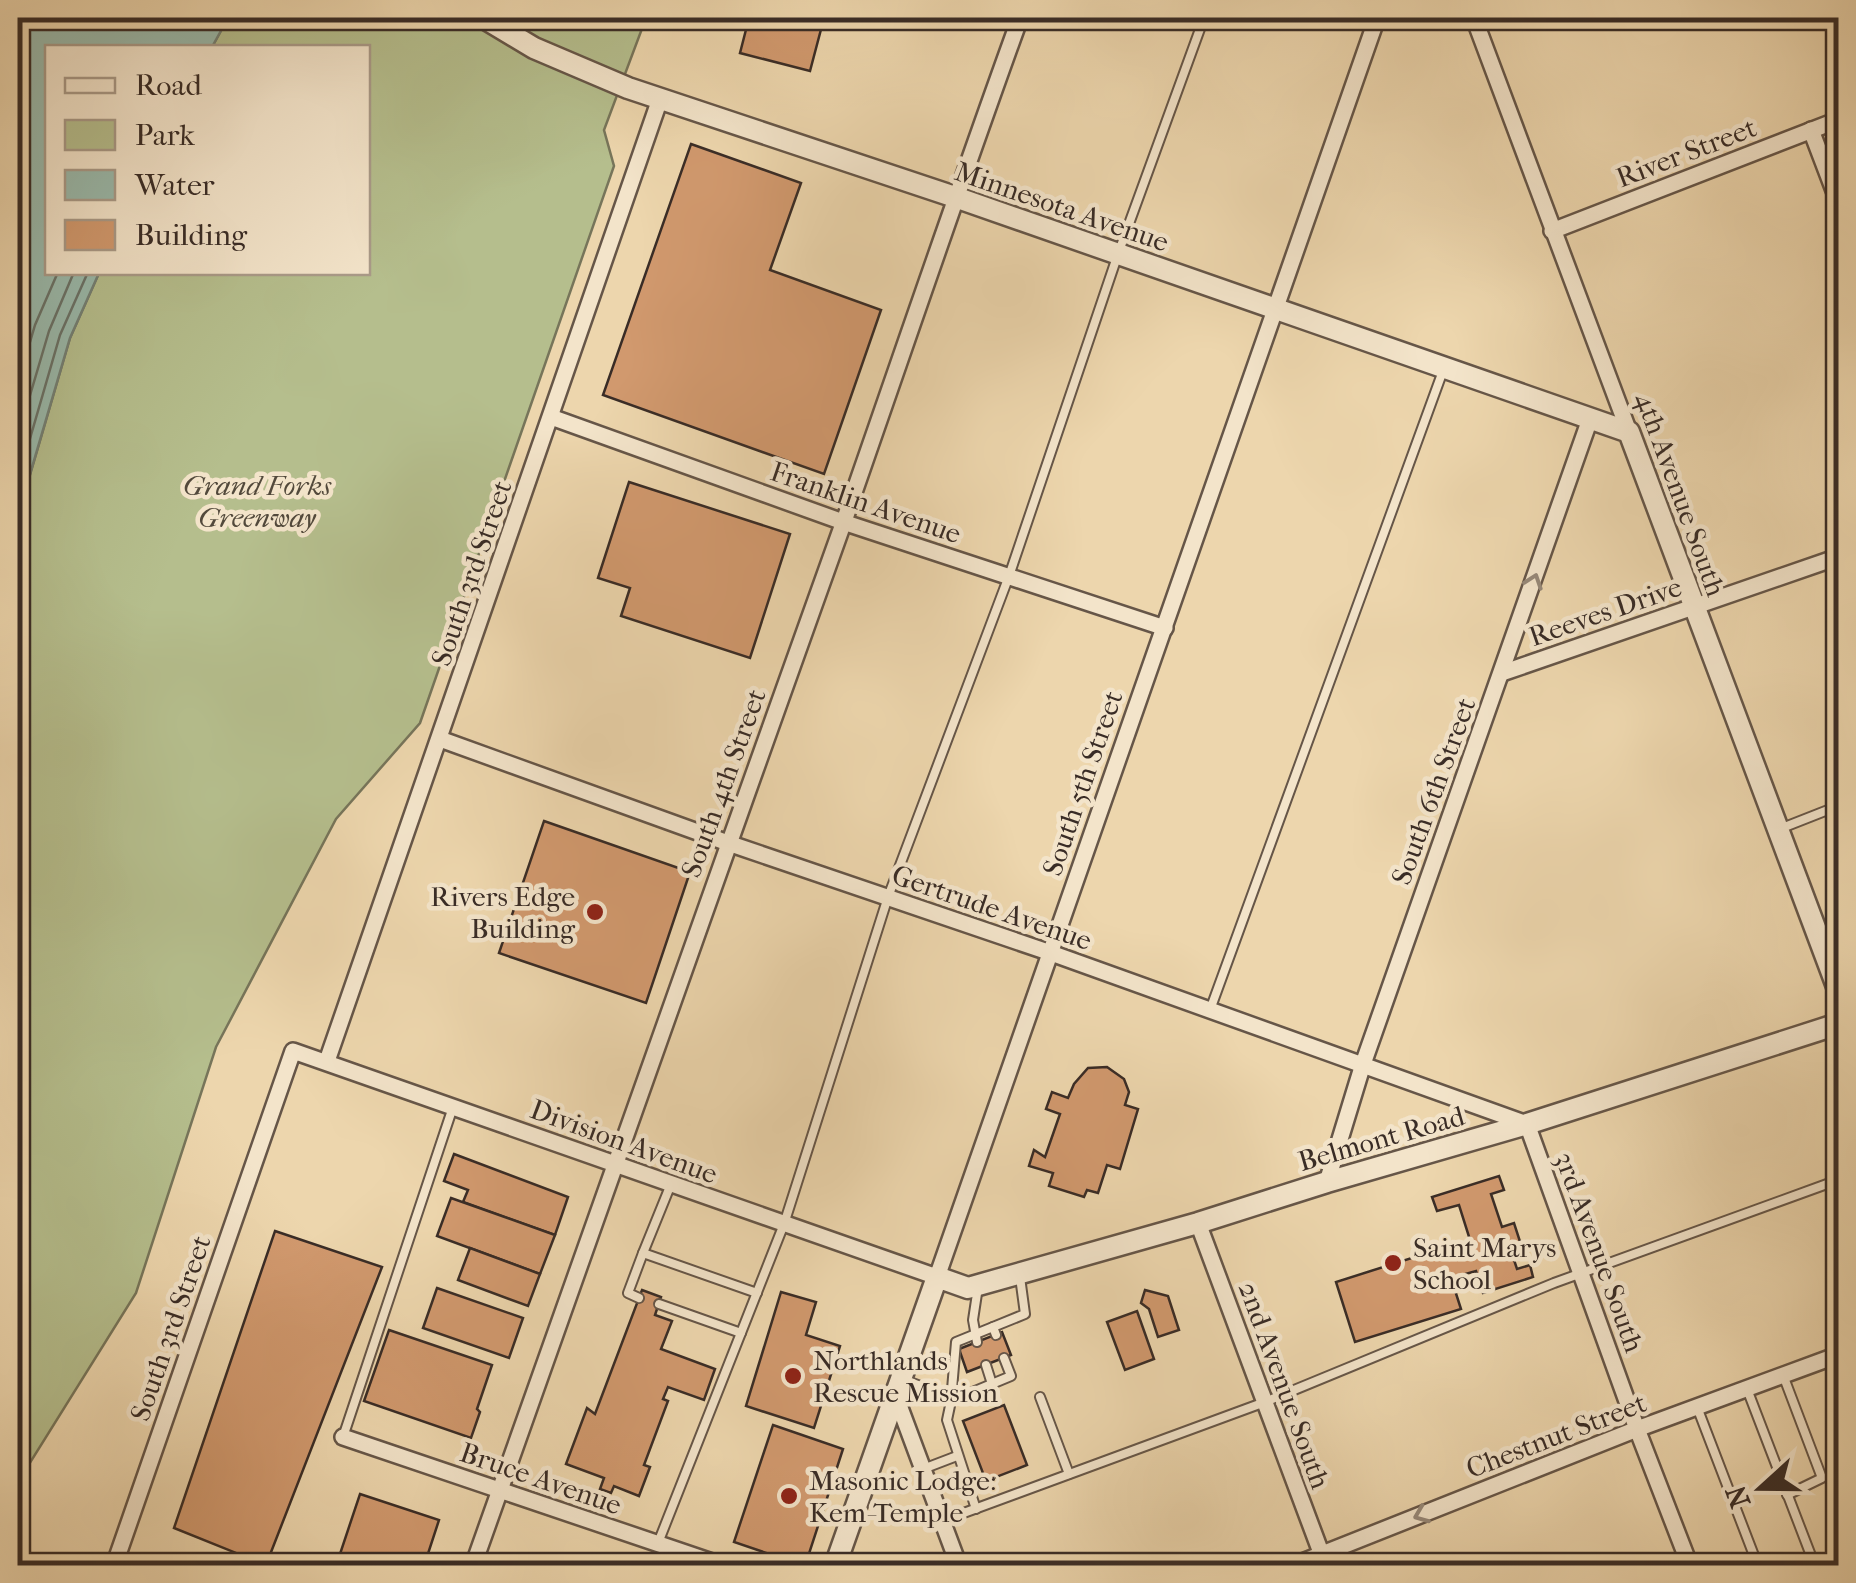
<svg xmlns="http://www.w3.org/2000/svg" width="1856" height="1583" viewBox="0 0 1856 1583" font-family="'IM FELL French Canon',serif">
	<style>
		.green { fill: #b5be8d; stroke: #77755a; stroke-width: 2.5 }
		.water { fill: #99b9ab; stroke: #738176; stroke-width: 2.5 }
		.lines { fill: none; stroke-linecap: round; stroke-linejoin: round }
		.shore { stroke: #697268; stroke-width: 2.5 }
		.building { fill: #d1996e; stroke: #392c26; stroke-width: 2.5 }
		.service-casing { stroke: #665648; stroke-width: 12 }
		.minor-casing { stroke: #665648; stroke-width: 20 }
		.tertiary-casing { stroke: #665648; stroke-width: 25 }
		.service { stroke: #f3e4ca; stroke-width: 8 }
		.minor { stroke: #f3e4ca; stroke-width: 15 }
		.tertiary { stroke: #f3e4ca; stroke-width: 20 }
		.oneway { stroke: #968878 }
		.poi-dot { fill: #8f2418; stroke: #f3e4ca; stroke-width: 4 }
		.labels { text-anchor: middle; stroke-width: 9; stroke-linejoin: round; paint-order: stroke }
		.street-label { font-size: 28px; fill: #392c26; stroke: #f3e4ca }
		.park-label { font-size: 28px; font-style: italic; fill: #52493b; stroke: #f3e4ca }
		.poi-label { font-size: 28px; fill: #392c26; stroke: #f3e4ca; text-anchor: start }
	</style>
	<rect width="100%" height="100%" fill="#edd6ad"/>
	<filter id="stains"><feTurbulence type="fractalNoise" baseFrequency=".002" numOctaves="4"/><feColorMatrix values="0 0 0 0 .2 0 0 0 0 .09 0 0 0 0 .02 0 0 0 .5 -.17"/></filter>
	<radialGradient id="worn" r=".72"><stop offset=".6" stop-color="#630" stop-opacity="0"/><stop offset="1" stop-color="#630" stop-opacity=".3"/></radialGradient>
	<path class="green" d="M228 18H646L604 130 614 166 420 723 336 819 216 1047 136 1293 18 1482V516L70 338 99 273 368 272V48L212 47Z"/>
	<path class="water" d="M18 18H228L212 47 48 48V272L99 273 70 338 18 515Z"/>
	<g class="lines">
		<g class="shore">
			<path d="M18 383 35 325 58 272"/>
			<path d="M18 436 49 331 74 272"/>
			<path d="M18 480 60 335 88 272"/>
		</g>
	</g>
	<g class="building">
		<path d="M749 18 769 22 770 18H824L810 71 740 53Z"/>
		<path d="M691 144 801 183 770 270 881 310 824 474 603 395Z"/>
		<path d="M629 482 790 534 750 658 621 616 630 588 598 578Z"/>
		<path d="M544 821 690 872 646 1003 499 953Z"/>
		<path d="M1107 1067 1124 1079 1129 1092 1125 1105 1138 1109 1120 1169 1107 1165 1098 1193 1087 1190 1084 1197 1049 1186 1053 1173 1029 1166 1034 1150 1045 1157 1060 1114 1046 1109 1052 1092 1068 1098 1074 1084 1088 1068Z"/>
		<path d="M454 1154 568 1197 555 1235 463 1202 468 1190 444 1181Z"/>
		<path d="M1499 1176 1504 1190 1491 1194 1502 1227 1514 1223 1524 1254 1513 1257 1517 1269 1530 1265 1533 1277 1483 1293 1476 1271 1451 1278 1461 1309 1355 1342 1336 1282 1440 1249 1441 1253 1471 1243 1459 1205 1437 1211 1432 1197Z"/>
		<path d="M451 1198 555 1235 540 1274 437 1236Z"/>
		<path d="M275 1231 382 1267 266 1565 174 1528Z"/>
		<path d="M470 1248 540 1274 528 1306 458 1280Z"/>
		<path d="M437 1288 523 1318 509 1358 423 1328Z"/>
		<path d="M642 1290 661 1297 655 1315 672 1321 661 1349 715 1369 704 1400 668 1387 663 1399 668 1401 644 1465 650 1467 639 1496 614 1486 611 1493 600 1489 604 1478 566 1464 587 1408 595 1414Z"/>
		<path d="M1145 1290 1168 1296 1179 1330 1158 1337 1149 1309 1141 1303Z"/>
		<path d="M781 1292 816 1302 806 1335 840 1346 814 1428 746 1406Z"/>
		<path d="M1137 1311 1154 1359 1125 1370 1107 1322Z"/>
		<path d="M389 1330 492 1365 477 1409 480 1412 471 1438 364 1401Z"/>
		<path d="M1002 1332 1011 1355 967 1372 959 1349Z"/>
		<path d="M1004 1405 1027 1465 986 1481 963 1421Z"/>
		<path d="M773 1425 843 1449 805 1566 734 1542Z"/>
		<path d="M360 1494 439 1520 424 1566H336Z"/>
	</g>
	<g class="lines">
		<defs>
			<g id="service">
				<path d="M1782 828 1838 806"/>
				<path d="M1210 1010 1444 368"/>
				<path d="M671 1184 643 1253 757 1293"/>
				<path d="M639 1298 628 1293 643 1253"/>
				<path d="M659 1304 741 1333"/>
				<path d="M996 1335 993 1327 1025 1314 1020 1277"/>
				<path d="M977 1342 973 1320 978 1287"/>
				<path d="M986 1365 992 1384"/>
				<path d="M1783 1375 1822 1478 1787 1495"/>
				<path d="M902 1379 934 1391 951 1401 956 1342 993 1327"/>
				<path d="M1747 1389 1815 1566"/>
				<path d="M1040 1397 1069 1474"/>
				<path d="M1697 1407 1758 1566"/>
				<path d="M343 1437 453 1107"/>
				<path d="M923 1469 957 1456"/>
				<path d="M976 1509 947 1420 951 1401 1011 1376 1004 1358"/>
				<path d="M942 1521 1265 1402 1554 1283 1838 1180"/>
				<path d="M658 1543 784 1224 888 897 1009 576 1118 254 1204 18"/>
			</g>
			<g id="minor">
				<path d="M1474 18 1629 432"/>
				<path d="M1811 130 1838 201"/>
				<path d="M1552 231 1838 120"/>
				<path d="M551 417 843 522 1165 628"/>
				<path d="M1502 673 1838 557"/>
				<path d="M440 739 728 843 1051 953 1527 1124 1637 1429 1690 1566"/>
				<path d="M327 1061 660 99"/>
				<path d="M1327 1182 1363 1064 1590 419"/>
				<path d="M1198 1223 1326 1566"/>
				<path d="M896 1397 959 1566"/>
				<path d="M343 1437 724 1566"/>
				<path d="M114 1566 293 1051 937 1277 1377 18"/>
				<path d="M473 1566C596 1218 719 871 843 524 902 355 959 186 1020 18"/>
				<path d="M1292 1566 1637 1429 1838 1355"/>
			</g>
			<g id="tertiary">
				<path d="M484 18 534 48 628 88 955 197 1629 432 1838 989"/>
				<path d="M835 1566 937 1277 968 1288 1198 1223 1327 1182 1527 1124 1838 1024"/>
			</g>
		</defs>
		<use href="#service" class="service-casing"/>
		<use href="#minor" class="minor-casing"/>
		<use href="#tertiary" class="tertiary-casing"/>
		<use href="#service" class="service"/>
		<use href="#minor" class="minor"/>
		<use href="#tertiary" class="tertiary"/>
	</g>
	<defs><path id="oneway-chevron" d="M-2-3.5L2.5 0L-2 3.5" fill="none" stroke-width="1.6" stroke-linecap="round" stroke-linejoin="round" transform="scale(2.5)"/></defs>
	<g class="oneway">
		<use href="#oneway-chevron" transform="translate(1534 581) rotate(-71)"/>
		<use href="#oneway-chevron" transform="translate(1421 1515) rotate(158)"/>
	</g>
	<g class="poi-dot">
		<circle cx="595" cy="912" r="10"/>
		<circle cx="1393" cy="1263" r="10"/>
		<circle cx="793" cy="1376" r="10"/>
		<circle cx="789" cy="1496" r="10"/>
	</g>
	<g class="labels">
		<g class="street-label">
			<text transform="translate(1686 152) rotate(-21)" y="10">River Street</text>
			<text transform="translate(1062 206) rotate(19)" y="10">Minnesota Avenue</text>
			<text transform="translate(1681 494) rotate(70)" y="10">4th Avenue South</text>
			<text transform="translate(866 502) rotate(19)" y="10">Franklin Avenue</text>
			<text transform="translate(471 573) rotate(-71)" y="10">South 3rd Street</text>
			<text transform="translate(1605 611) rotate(-19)" y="10">Reeves Drive</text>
			<text transform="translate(723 783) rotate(-70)" y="10">South 4th Street</text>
			<text transform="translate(1082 783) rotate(-71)" y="10">South 5th Street</text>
			<text transform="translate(1433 791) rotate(-70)" y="10">South 6th Street</text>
			<text transform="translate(992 907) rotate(19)" y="10">Gertrude Avenue</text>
			<text transform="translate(1381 1138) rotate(-16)" y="10">Belmont Road</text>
			<text transform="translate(624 1141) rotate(20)" y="10">Division Avenue</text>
			<text transform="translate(1600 1252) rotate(70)" y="10">3rd Avenue South</text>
			<text transform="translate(170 1328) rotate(-71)" y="10">South 3rd Street</text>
			<text transform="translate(1285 1385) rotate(70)" y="10">2nd Avenue South</text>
			<text transform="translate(1556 1435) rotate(-21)" y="10">Chestnut Street</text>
			<text transform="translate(541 1478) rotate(19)" y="10">Bruce Avenue</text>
		</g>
		<g class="park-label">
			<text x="257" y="495">Grand Forks<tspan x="257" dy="32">Greenway</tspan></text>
		</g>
		<g class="poi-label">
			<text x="575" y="906" text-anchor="end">Rivers Edge<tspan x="575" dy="32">Building</tspan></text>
			<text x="1413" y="1257">Saint Marys<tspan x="1413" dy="32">School</tspan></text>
			<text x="813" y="1370">Northlands<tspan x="813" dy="32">Rescue Mission</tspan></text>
			<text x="809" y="1490">Masonic Lodge:<tspan x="809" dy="32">Kem-Temple</tspan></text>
		</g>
	</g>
	<rect width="1856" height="1583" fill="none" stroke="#edd6ad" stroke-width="60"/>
	<rect x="20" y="20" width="1816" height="1543" fill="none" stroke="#392c26" stroke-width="5"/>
	<rect x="30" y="30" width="1796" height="1523" fill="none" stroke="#392c26" stroke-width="2.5"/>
	<rect x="45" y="45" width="325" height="230" fill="#f3e4ca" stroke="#a99a88" stroke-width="2.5"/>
	<rect x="65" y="78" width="50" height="15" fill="#f3e4ca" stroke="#a99a88" stroke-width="2.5"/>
	<text x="135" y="95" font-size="30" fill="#392c26">Road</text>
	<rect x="65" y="120" width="50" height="30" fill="#b5be8d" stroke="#a99a88" stroke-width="2.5"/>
	<text x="135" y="145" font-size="30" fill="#392c26">Park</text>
	<rect x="65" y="170" width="50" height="30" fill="#99b9ab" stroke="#a99a88" stroke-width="2.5"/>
	<text x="135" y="195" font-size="30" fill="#392c26">Water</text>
	<rect x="65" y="220" width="50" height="30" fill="#d1996e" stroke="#a99a88" stroke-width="2.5"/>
	<text x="135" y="245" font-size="30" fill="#392c26">Building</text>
	<g transform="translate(1761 1488) rotate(249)" stroke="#f3e4ca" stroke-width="8" paint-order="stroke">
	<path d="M0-8L18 38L0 25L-18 38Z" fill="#392c26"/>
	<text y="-15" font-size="28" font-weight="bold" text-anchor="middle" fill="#392c26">N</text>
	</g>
	<rect width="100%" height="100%" filter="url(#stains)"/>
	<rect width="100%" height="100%" fill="url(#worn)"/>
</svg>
